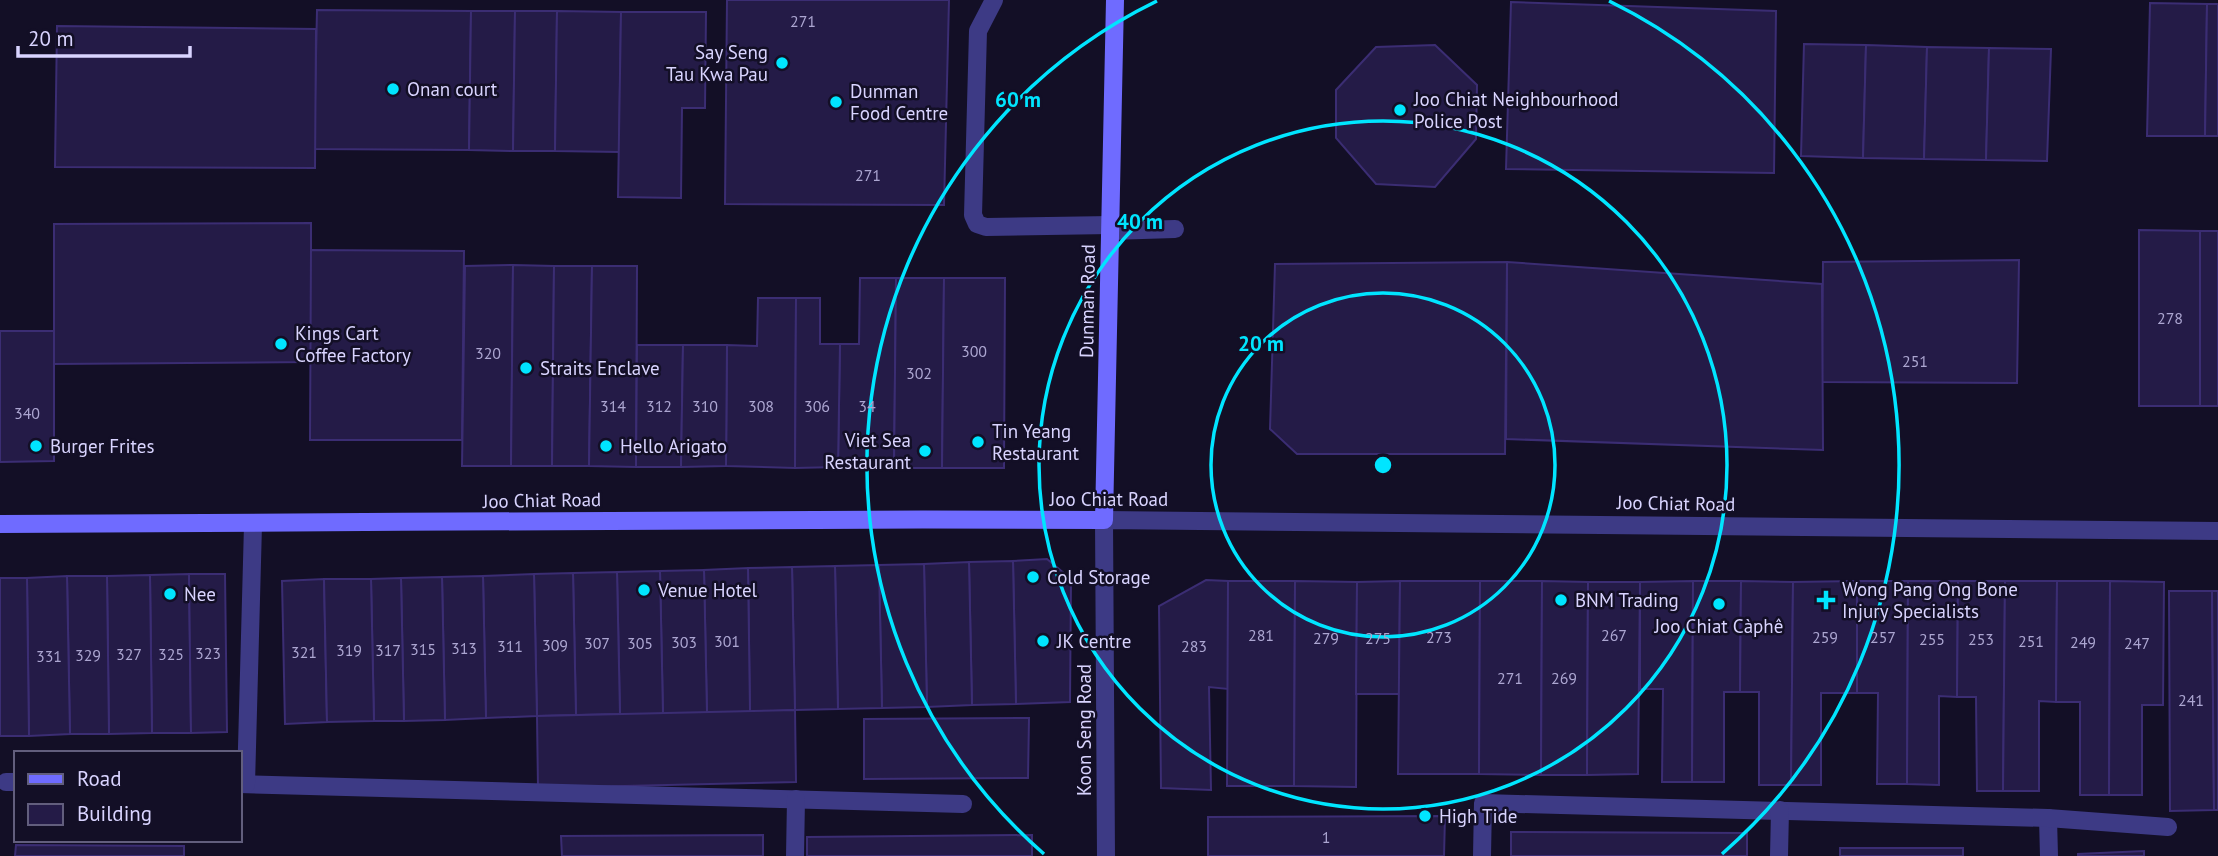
<svg xmlns="http://www.w3.org/2000/svg" width="2218" height="856" viewBox="0 0 2218 856" font-family="'PT Sans',sans-serif">
	<style>
		.building { fill: #241b47; stroke: #3b2d73; stroke-width: 2 }
		.lines { fill: none; stroke-linecap: round; stroke-linejoin: round }
		.lane { stroke: #3d3a85; stroke-width: 18 }
		.street { stroke: #3d3a85; stroke-width: 18 }
		.secondary { stroke: #6f6bff; stroke-width: 18 }
		.ring { fill: none; stroke: #00e5ff; stroke-width: 3.5 }
		.poi-dot { fill: #00e5ff; stroke: #130f26; stroke-width: 2.5 }
		.labels { text-anchor: middle; stroke-width: 5; stroke-linejoin: round; paint-order: stroke }
		.number-label { font-size: 16px; fill: #aca6d1 }
		.poi-label { font-size: 19px; fill: #d9d4ff; stroke: #130f26; text-anchor: start }
		.street-label { font-size: 19px; fill: #d9d4ff; stroke: #130f26 }
		.centre { fill: #00e5ff; stroke: #130f26; stroke-width: 3.5 }
		.ring-label { font-size: 21px; text-anchor: middle; font-weight: bold; fill: #00e5ff; stroke: #130f26; stroke-width: 5; stroke-linejoin: round; paint-order: stroke }
	</style>
	<rect width="100%" height="100%" fill="#130f26"/>
	<g class="building">
		<path d="M727 0H949L944 205 725 204Z"/>
		<path d="M1511 2 1776 11 1774 173 1506 169Z"/>
		<path d="M2150 3 2207 4 2205 136H2147Z"/>
		<path d="M2207 4H2218V136H2205Z"/>
		<path d="M317 10 471 11 469 150 314 149Z"/>
		<path d="M471 11H515L513 151 469 150Z"/>
		<path d="M515 11H557L555 151H513Z"/>
		<path d="M557 11 621 12 619 152 555 151Z"/>
		<path d="M621 12H706L705 108H682L681 198 618 197Z"/>
		<path d="M57 26 316 29 315 168 55 167Z"/>
		<path d="M1804 44 1866 45 1863 158 1801 156Z"/>
		<path d="M1435 45 1477 85 1476 139 1435 187 1376 184 1336 138V90L1376 47Z"/>
		<path d="M1866 45 1927 47 1924 159 1863 158Z"/>
		<path d="M1927 47 1989 48 1986 160 1924 159Z"/>
		<path d="M1989 48 2051 49 2047 161 1986 160Z"/>
		<path d="M311 223V362L54 364V224Z"/>
		<path d="M2139 230 2200 231V406H2139Z"/>
		<rect x="2200" y="231" width="18" height="175"/>
		<path d="M311 250 464 251 462 440H310Z"/>
		<path d="M2019 260 2017 383 1822 382 1823 262Z"/>
		<path d="M1507 262 1822 284 1823 450 1506 439Z"/>
		<path d="M1507 262 1505 454H1297L1270 429 1275 264Z"/>
		<path d="M513 265 511 466H462L465 266Z"/>
		<path d="M513 265 554 266 552 466H511Z"/>
		<path d="M554 266H592L589 466H552Z"/>
		<path d="M592 266H637L636 467 589 466Z"/>
		<path d="M860 278H896L894 468 838 467 840 344H859Z"/>
		<path d="M896 278H944L942 468H894Z"/>
		<path d="M944 278H1005L1004 468H942Z"/>
		<path d="M758 298H796L795 468 726 466 727 345 757 346Z"/>
		<path d="M796 298H820V344H840L838 467 795 468Z"/>
		<path d="M0 331H54V461L0 462Z"/>
		<path d="M637 345H683L681 467H636Z"/>
		<path d="M683 345H727L726 466 681 467Z"/>
		<path d="M1047 559 1071 579 1070 702 1016 704 1013 561Z"/>
		<path d="M1013 561 1016 704 972 705 969 562Z"/>
		<path d="M969 562 972 705 927 707 924 564Z"/>
		<path d="M924 564 927 707 882 708 879 565Z"/>
		<path d="M879 565 882 708 838 709 835 566Z"/>
		<path d="M835 566 838 709 795 710 792 567Z"/>
		<path d="M792 567 795 710 750 712 748 568Z"/>
		<path d="M748 568 750 712 707 713 704 570Z"/>
		<path d="M704 570 707 713 663 714 660 571Z"/>
		<path d="M660 571 663 714H620L617 572Z"/>
		<path d="M617 572 620 714 576 715 573 573Z"/>
		<path d="M573 573 576 715 537 716 534 574Z"/>
		<path d="M189 574 191 733H152L150 575Z"/>
		<path d="M189 574H225L227 732 191 733Z"/>
		<path d="M534 574 537 716 486 718 483 576Z"/>
		<path d="M150 575 152 733 109 734 107 576Z"/>
		<path d="M67 576H107L109 734H70Z"/>
		<path d="M67 576 70 734 29 736 27 578Z"/>
		<path d="M483 576 486 718 445 720 442 577Z"/>
		<path d="M442 577 445 720 404 721 401 578Z"/>
		<path d="M0 578H27L29 736H0Z"/>
		<path d="M401 578 404 721H374L371 579Z"/>
		<path d="M324 579 327 722 285 724 282 581Z"/>
		<path d="M324 579H371L374 721 327 722Z"/>
		<path d="M1206 580 1228 581V689L1209 687 1211 790 1161 788 1159 606Z"/>
		<path d="M1228 581H1295L1294 786H1227Z"/>
		<path d="M1295 581 1357 582 1356 787 1294 786Z"/>
		<path d="M1400 581 1399 694H1356L1357 582Z"/>
		<path d="M1400 581H1480L1479 774H1398Z"/>
		<path d="M1480 581H1542L1541 775 1479 774Z"/>
		<path d="M1542 581 1588 582 1587 775H1541Z"/>
		<path d="M1693 581 1692 782H1662L1663 689H1640V582Z"/>
		<path d="M1693 581H1741L1740 692H1724V782H1692Z"/>
		<path d="M1741 581 1793 582 1791 785H1759V692H1740Z"/>
		<path d="M1857 581V693H1821V785H1791L1793 582Z"/>
		<path d="M1857 581H1908L1907 784H1877L1878 693H1857Z"/>
		<path d="M1908 581H1958L1957 697 1939 696V785L1907 784Z"/>
		<path d="M1958 581H2005L2003 791H1977L1976 697H1957Z"/>
		<path d="M2005 581H2057L2056 702 2039 701V791H2003Z"/>
		<path d="M2057 581H2110L2109 795H2080V702H2056Z"/>
		<path d="M2110 581 2164 582 2163 705H2142V795H2109Z"/>
		<path d="M1588 582H1640L1638 774 1587 775Z"/>
		<path d="M2169 591H2212L2214 810 2170 811Z"/>
		<path d="M2212 591H2218V810H2214Z"/>
		<path d="M795 710 796 782 538 788 537 716Z"/>
		<path d="M1029 718 1028 778 864 779V719Z"/>
		<path d="M1445 816 1444 856H1208V817Z"/>
		<path d="M1511 832 1747 833V856H1511Z"/>
		<path d="M763 835V856H562L561 836Z"/>
		<path d="M1032 835V856H807V837Z"/>
		<path d="M16 845 184 846V856H15Z"/>
		<rect x="1840" y="848" width="123" height="8"/>
		<path d="M2144 851V856H2078V854Z"/>
	</g>
	<g class="lines">
		<g class="lane">
			<path d="M994 0 978 31 973 215 977 224 986 227 1111 225"/>
			<path d="M1110 231 1175 229"/>
			<path d="M6 782H16"/>
			<path d="M240 784 963 804"/>
			<path d="M246 784 253 525"/>
			<path d="M795 856 796 799"/>
		</g>
		<g class="street">
			<path d="M2048 818 2049 856"/>
			<path d="M1106 856 1104 520 2218 531"/>
			<path d="M1482 856 1483 803 2048 818 2168 827"/>
			<path d="M1779 856 1780 810"/>
		</g>
		<path class="secondary" d="M0 524C368 523 736 518 1104 520L1115 0"/>
	</g>
	<g class="ring">
		<circle cx="1383" cy="465" r="172"/>
		<circle cx="1383" cy="465" r="344"/>
		<path d="M1044 854A516 516 0 0 1 1157 1M1609 1A516 516 0 0 1 1722 854"/>
	</g>
	<g class="poi-dot">
		<circle cx="782" cy="63" r="7"/>
		<circle cx="393" cy="89" r="7"/>
		<circle cx="836" cy="102" r="7"/>
		<circle cx="1400" cy="110" r="7"/>
		<circle cx="281" cy="344" r="7"/>
		<circle cx="526" cy="368" r="7"/>
		<circle cx="978" cy="442" r="7"/>
		<circle cx="36" cy="446" r="7"/>
		<circle cx="606" cy="446" r="7"/>
		<circle cx="925" cy="451" r="7"/>
		<circle cx="1033" cy="577" r="7"/>
		<circle cx="644" cy="590" r="7"/>
		<circle cx="170" cy="594" r="7"/>
		<circle cx="1561" cy="600" r="7"/>
		<path d="M1822.5 589.5h7v7h7v7h-7v7h-7v-7h-7v-7h7z"/>
		<circle cx="1719" cy="604" r="7"/>
		<circle cx="1043" cy="641" r="7"/>
		<circle cx="1425" cy="816" r="7"/>
	</g>
	<g class="labels">
		<g class="number-label">
			<text x="803" y="27">271</text>
			<text x="868" y="181">271</text>
			<text x="2170" y="324">278</text>
			<text x="974" y="357">300</text>
			<text x="488" y="359">320</text>
			<text x="1915" y="367">251</text>
			<text x="919" y="379">302</text>
			<text x="613" y="412">314</text>
			<text x="659" y="412">312</text>
			<text x="705" y="412">310</text>
			<text x="761" y="412">308</text>
			<text x="817" y="412">306</text>
			<text x="867" y="412">34</text>
			<text x="27" y="419">340</text>
			<text x="1261" y="641">281</text>
			<text x="1614" y="641">267</text>
			<text x="1439" y="643">273</text>
			<text x="1825" y="643">259</text>
			<text x="1883" y="643">257</text>
			<text x="1326" y="644">279</text>
			<text x="1378" y="644">275</text>
			<text x="1932" y="645">255</text>
			<text x="1981" y="645">253</text>
			<text x="727" y="647">301</text>
			<text x="2031" y="647">251</text>
			<text x="684" y="648">303</text>
			<text x="2083" y="648">249</text>
			<text x="597" y="649">307</text>
			<text x="640" y="649">305</text>
			<text x="2137" y="649">247</text>
			<text x="555" y="651">309</text>
			<text x="510" y="652">311</text>
			<text x="1194" y="652">283</text>
			<text x="464" y="654">313</text>
			<text x="423" y="655">315</text>
			<text x="349" y="656">319</text>
			<text x="388" y="656">317</text>
			<text x="304" y="658">321</text>
			<text x="208" y="659">323</text>
			<text x="129" y="660">327</text>
			<text x="171" y="660">325</text>
			<text x="88" y="661">329</text>
			<text x="49" y="662">331</text>
			<text x="1510" y="684">271</text>
			<text x="1564" y="684">269</text>
			<text x="2191" y="706">241</text>
			<text x="1326" y="843">1</text>
		</g>
		<g class="poi-label">
			<text x="768" y="59" text-anchor="end">Say Seng<tspan x="768" dy="22">Tau Kwa Pau</tspan></text>
			<text x="407" y="96">Onan court</text>
			<text x="850" y="98">Dunman<tspan x="850" dy="22">Food Centre</tspan></text>
			<text x="1414" y="106">Joo Chiat Neighbourhood<tspan x="1414" dy="22">Police Post</tspan></text>
			<text x="295" y="340">Kings Cart<tspan x="295" dy="22">Coffee Factory</tspan></text>
			<text x="540" y="375">Straits Enclave</text>
			<text x="992" y="438">Tin Yeang<tspan x="992" dy="22">Restaurant</tspan></text>
			<text x="911" y="447" text-anchor="end">Viet Sea<tspan x="911" dy="22">Restaurant</tspan></text>
			<text x="50" y="453">Burger Frites</text>
			<text x="620" y="453">Hello Arigato</text>
			<text x="1047" y="584">Cold Storage</text>
			<text x="1842" y="596">Wong Pang Ong Bone<tspan x="1842" dy="22">Injury Specialists</tspan></text>
			<text x="658" y="597">Venue Hotel</text>
			<text x="184" y="601">Nee</text>
			<text x="1575" y="607">BNM Trading</text>
			<text x="1719" y="633" text-anchor="middle">Joo Chiat Càphê</text>
			<text x="1057" y="648">JK Centre</text>
			<text x="1439" y="823">High Tide</text>
		</g>
		<g class="street-label">
			<text transform="translate(1087 301) rotate(-89)" y="7">Dunman Road</text>
			<text x="1109" y="506">Joo Chiat Road</text>
			<text transform="translate(542 500) rotate(-1)" y="7">Joo Chiat Road</text>
			<text transform="translate(1676 503) rotate(1)" y="7">Joo Chiat Road</text>
			<text transform="translate(1084 730) rotate(-90)" y="7">Koon Seng Road</text>
		</g>
	</g>
	<circle cx="1383" cy="465" r="10" class="centre"/>
	<g class="ring-label">
		<text x="1018" y="107">60 m</text>
		<text x="1140" y="229">40 m</text>
		<text x="1261" y="351">20 m</text>
	</g>
	<rect x="14" y="751" width="228" height="91" fill="#130f26" stroke="#625e7d" stroke-width="2"/>
	<rect x="28" y="774" width="35" height="10" fill="#6f6bff" stroke="#625e7d" stroke-width="2"/>
	<text x="77" y="786" font-size="21" fill="#d9d4ff">Road</text>
	<rect x="28" y="804" width="35" height="21" fill="#241b47" stroke="#625e7d" stroke-width="2"/>
	<text x="77" y="821" font-size="21" fill="#d9d4ff">Building</text>
	<path d="M18 46v10h172v-10" fill="none" stroke="#d9d4ff" stroke-width="3.5"/>
	<text x="28" y="46" font-size="21" fill="#d9d4ff" stroke="#130f26" stroke-width="5" paint-order="stroke">20 m</text>
</svg>
